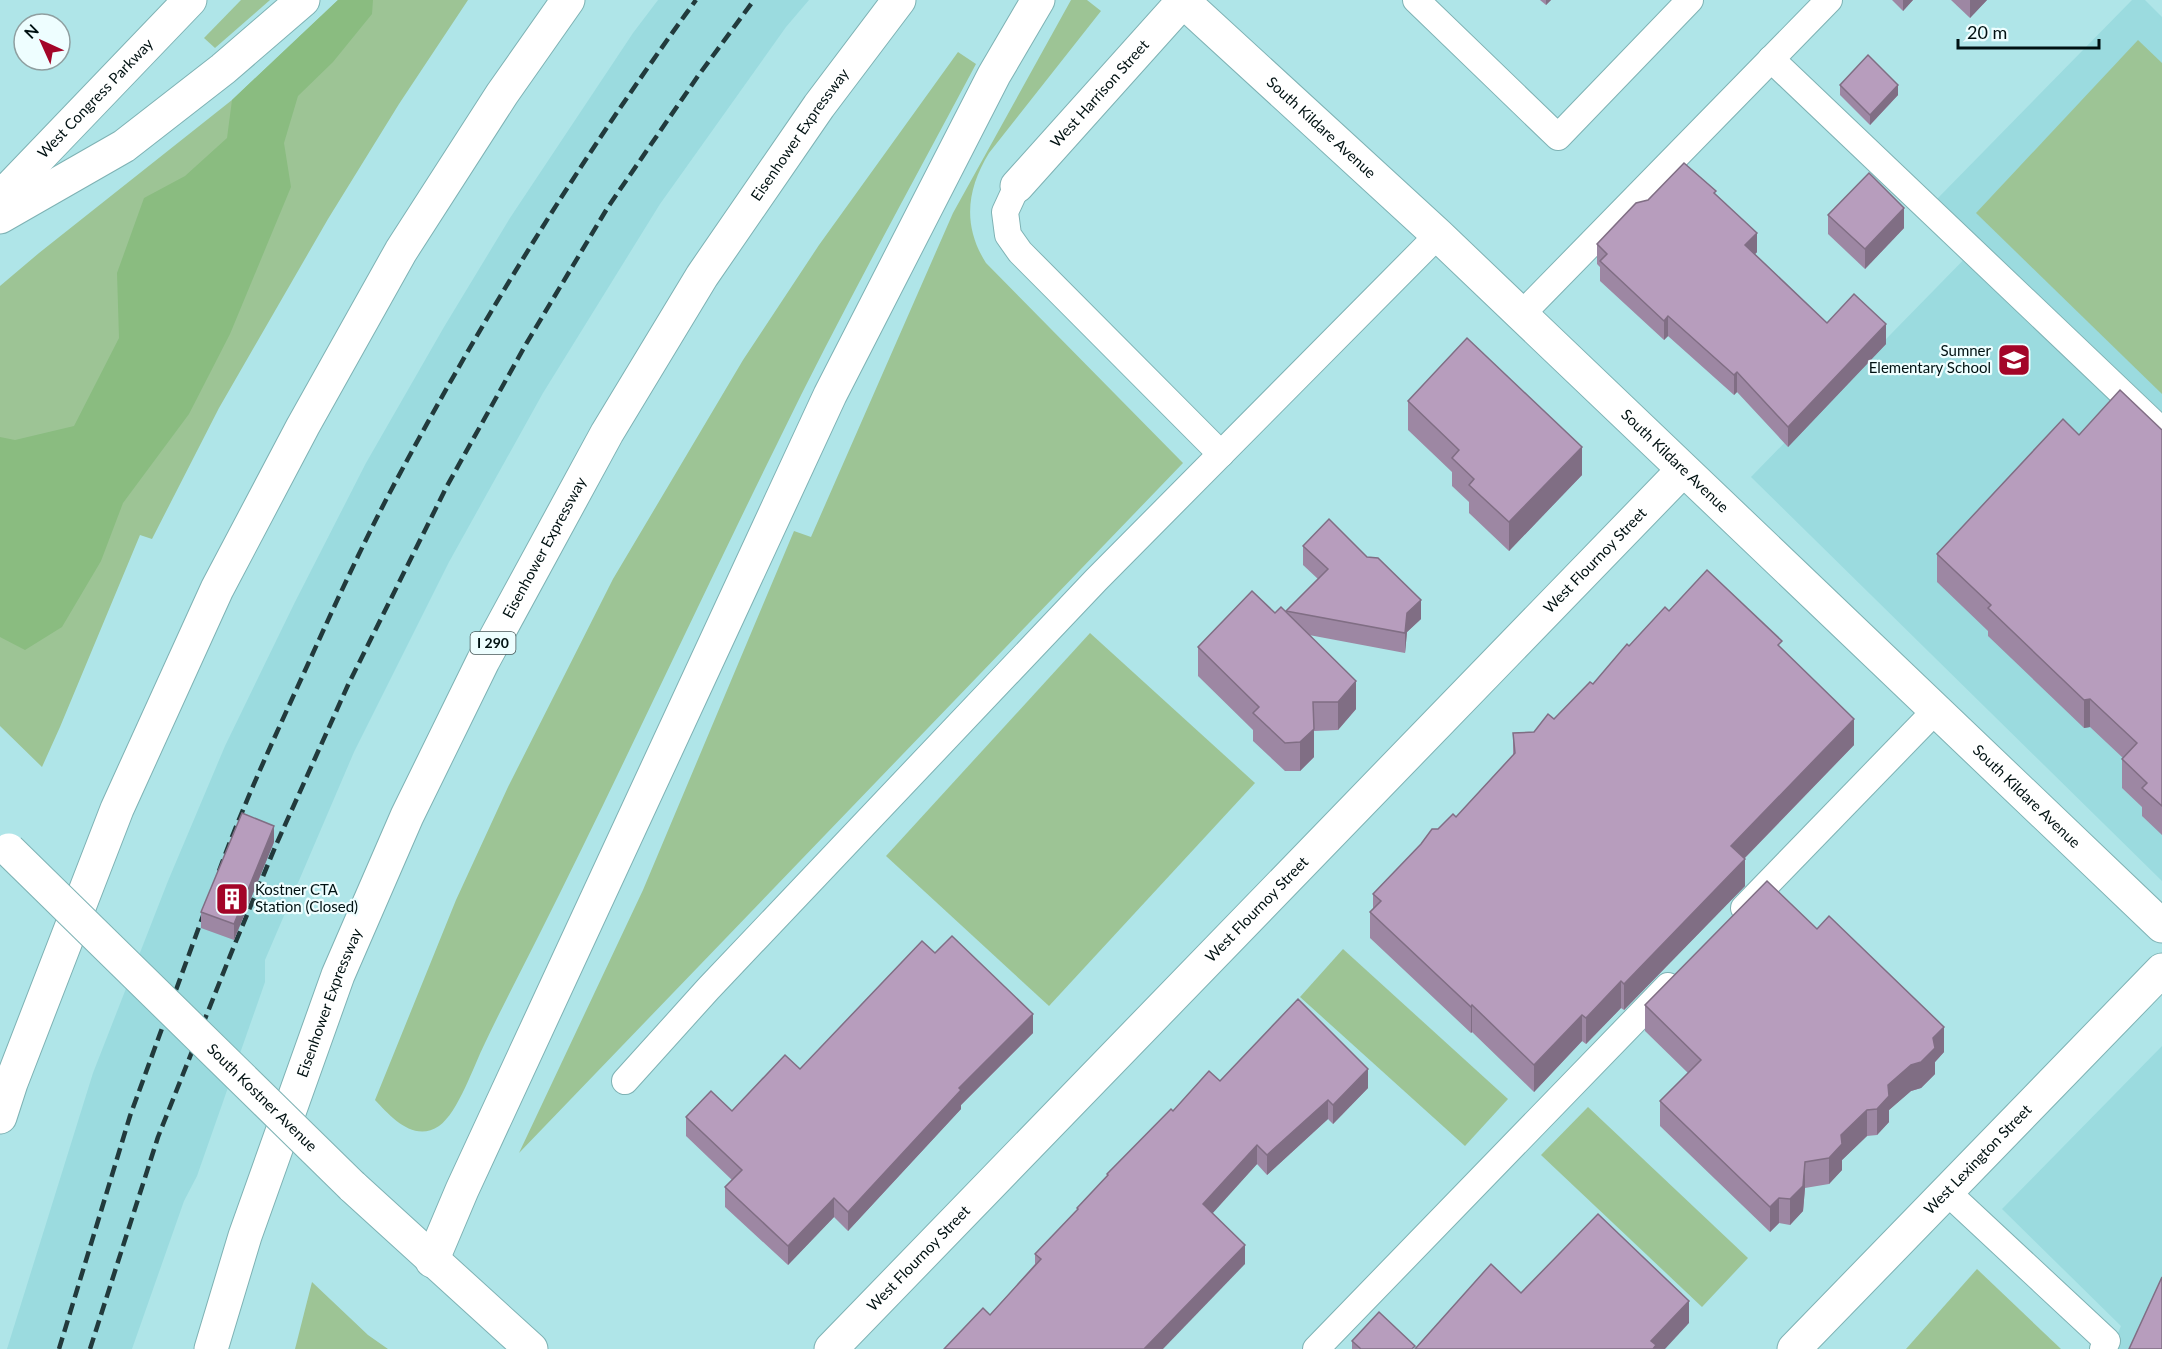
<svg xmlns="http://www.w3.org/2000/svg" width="2162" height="1349" viewBox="0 0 2162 1349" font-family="Lato,sans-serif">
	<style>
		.built { fill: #9bdbdf }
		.green { fill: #9dc495 }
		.forest { fill: #8abc80 }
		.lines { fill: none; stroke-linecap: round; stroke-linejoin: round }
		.service-casing { stroke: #7eb2b4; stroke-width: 28 }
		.minor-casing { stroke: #7eb2b4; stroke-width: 35 }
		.tertiary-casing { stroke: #7eb2b4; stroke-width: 35 }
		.motorway-casing { stroke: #7eb2b4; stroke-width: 35 }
		.service { stroke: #fff; stroke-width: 26 }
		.minor { stroke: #fff; stroke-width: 33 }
		.tertiary { stroke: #fff; stroke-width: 33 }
		.motorway { stroke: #fff; stroke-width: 33 }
		.rail { stroke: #223a3c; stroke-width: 4.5; stroke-dasharray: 12 6; stroke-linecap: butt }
		.tertiary-bridge-casing { stroke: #7eb2b4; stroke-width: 35; stroke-linecap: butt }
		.tertiary-bridge { stroke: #fff; stroke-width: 33 }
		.wall { fill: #9d87a3 }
		.shaded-wall { fill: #806e84 }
		.building { fill: #b79dbd; stroke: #806e84; stroke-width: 1.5 }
		.labels { text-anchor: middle; stroke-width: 4.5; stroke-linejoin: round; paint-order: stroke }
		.shield { fill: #eefeff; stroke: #475859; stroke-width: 1.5 }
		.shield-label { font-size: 14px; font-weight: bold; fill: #001112 }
		.street-label { font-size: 15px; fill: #001112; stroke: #eefeff }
		.poi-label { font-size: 15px; fill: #001112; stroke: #eefeff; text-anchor: end }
	</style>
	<rect width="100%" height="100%" fill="#afe5e8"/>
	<g class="built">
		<path d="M658 0H809L786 27 660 204 543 393 449 562 354 752 265 960V982L197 1176 184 1201 132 1349H7L93 1073 168 881 225 746 295 602 366 463 444 327 510 218 633 33Z"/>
		<path d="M2132 0H2145L2162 17V881L1751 477 1980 243 1937 199Z"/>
		<path d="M2162 1046V1349H2111L2121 1326 2002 1209Z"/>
	</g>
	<g class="green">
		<path d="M241 0H270L215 48 204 38Z"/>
		<path d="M338 0H468L399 104 328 219 219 408 152 539 140 535 60 727 42 767 0 726V286L39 253 232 100Z"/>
		<path d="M1071 0H1087L1101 11 989 153C967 189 962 225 986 263L1183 463 519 1153 643 890 794 531 811 537 953 213Z"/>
		<path d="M2138 40 2162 63V394L1976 213Z"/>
		<path d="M958 52 976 64C909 190 840 314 778 442 696 608 619 776 536 941 519 975 501 1009 485 1043 474 1065 458 1113 439 1126 414 1143 391 1117 375 1100L456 900 508 787 613 579 743 360 819 245Z"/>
		<path d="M1090 633 1255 783 1049 1006 886 856Z"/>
		<path d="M1343 949 1508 1099 1465 1146 1300 997Z"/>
		<path d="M1588 1107 1748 1258 1702 1307 1541 1155Z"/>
		<path d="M1977 1269 2061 1349H1906Z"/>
		<path d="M312 1282 368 1335 388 1349H295Z"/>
	</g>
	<path class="forest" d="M338 0H373L372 14 333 62 298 96 284 143 291 187 230 334 189 414 123 503 101 561 62 627 25 650 0 637V437L15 440 74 426 119 338 117 273 144 198 185 176 227 138 232 100Z"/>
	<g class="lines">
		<defs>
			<g id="service">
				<path d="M1416 0 1558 137 1690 0"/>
				<path d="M1771 59 2162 431"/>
				<path d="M1017 186 1005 212 1008 235 1020 252 1221 454"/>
				<path d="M1521 315 1829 0"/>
				<path d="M1744 908 1936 710"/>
				<path d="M625 1081 708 989 1096 580 1438 235"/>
				<path d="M1946 1191 2107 1341 2103 1349"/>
				<path d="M1316 1349 1668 986"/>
			</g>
			<g id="minor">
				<path id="s1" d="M1017 186 1183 1 1438 235 2162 926"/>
				<path id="s2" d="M831 1349 1683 470"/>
				<path id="s3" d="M1794 1349 2162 970"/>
			</g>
			<g id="tertiary">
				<path d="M1183 1 1184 0"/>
				<path id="s4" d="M0 198 190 0"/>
				<path d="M352 1186 531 1349"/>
			</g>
			<g id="motorway">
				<path d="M0 217 124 146 223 69 303 0"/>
				<path d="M0 1117 11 1083 117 809 217 589 303 426 401 251 502 94 568 0"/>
				<path d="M432 1261 462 1190 830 395 994 75 1038 0"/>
				<path id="s5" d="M211 1349 245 1236 338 975 407 816 483 661 607 433 702 276 819 106 899 0"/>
			</g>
		</defs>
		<use href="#service" class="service-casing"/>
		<use href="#minor" class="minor-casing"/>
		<use href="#tertiary" class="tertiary-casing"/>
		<use href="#motorway" class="motorway-casing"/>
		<use href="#service" class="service"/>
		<use href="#minor" class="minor"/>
		<use href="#tertiary" class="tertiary"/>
		<use href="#motorway" class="motorway"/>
		<g class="rail">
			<path d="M219 871C245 800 277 732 308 664 338 598 369 530 404 466 491 304 588 148 696 0"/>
			<path d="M59 1349 130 1116 207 905"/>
			<path d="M90 1349 158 1137 234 946 276 845 348 685 447 486 526 344 608 207 698 76 754 0"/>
		</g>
		<defs>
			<g id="tertiary-bridge">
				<path id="s6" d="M9 850 352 1186"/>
			</g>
		</defs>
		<use href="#tertiary-bridge" class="tertiary-bridge-casing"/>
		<use href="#tertiary-bridge" class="tertiary-bridge"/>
	</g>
	<g class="wall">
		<path d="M1540 0H1551L1546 5Z"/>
		<path d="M1892 0H1913L1903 11Z"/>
		<path d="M1951 0H1987L1970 18Z"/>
		<path d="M1840 85 1898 95 1870 125 1840 95Z"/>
		<path d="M1716 195 1757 252 1755 254 1827 323 1886 344 1788 447 1737 392 1734 395 1668 336 1664 340 1600 281V267L1597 264V244Z"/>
		<path d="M1828 215 1904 228 1865 269 1828 234Z"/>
		<path d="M1408 401 1582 475 1509 551 1469 513V502L1452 486V472L1408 430Z"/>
		<path d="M2162 430V835L2142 816V807L2122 788V759L2123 758 2090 727 2084 728 1988 636V631L1937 582V554L2079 435Z"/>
		<path d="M1303 546 1421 619 1407 632 1405 653 1309 635 1356 709 1338 730 1314 731V757L1300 771H1285L1253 741V730L1198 676V647L1275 613 1286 612V611L1318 579 1303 565Z"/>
		<path d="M1669 611 1782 649 1854 745 1744 859 1745 886 1624 1010 1621 1008 1586 1044 1582 1041 1534 1092 1472 1032 1471 1033 1370 938V912L1373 909V894L1438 829 1456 817 1513 755V733L1534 732 1554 719 1593 684 1629 646Z"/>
		<path d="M274 842 234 940 201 928V912Z"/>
		<path d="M935 953 1033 1033 961 1105V1109L848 1231 834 1217 788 1265 725 1207V1187L732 1180 686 1136V1117L732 1111 800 1069Z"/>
		<path d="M1645 1005 1944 1052 1935 1062V1074L1921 1088 1911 1091 1889 1110V1122L1877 1135 1867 1136 1842 1160V1170L1829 1184 1805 1188 1803 1211 1790 1225 1779 1223 1770 1232 1660 1126V1101L1688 1073 1645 1031Z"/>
		<path d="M1220 1081 1368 1088 1333 1124 1328 1119 1267 1175 1257 1164 1212 1213 1245 1264 990 1315 1035 1264V1254L1077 1210V1208L1107 1177V1174L1173 1111Z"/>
		<path d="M1352 1341 1415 1349H1352Z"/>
	</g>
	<g class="shaded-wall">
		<path d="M1546 0H1551L1546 5Z"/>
		<path d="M1903 0H1913L1903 11Z"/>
		<path d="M1970 0H1987L1970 18Z"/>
		<path d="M1898 85V95L1870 125V115Z"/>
		<path d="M1904 208V228L1865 269V249Z"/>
		<path d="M1757 233V252L1745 265V245Z"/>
		<path d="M1668 316V336L1664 340V321Z"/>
		<path d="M1886 324V344L1788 447V427Z"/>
		<path d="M1737 372V392L1734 395V375Z"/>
		<path d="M1582 447V475L1509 551V522Z"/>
		<path d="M1421 600V619L1407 632 1405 653V633L1407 613Z"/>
		<path d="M1356 681V709L1338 730V702Z"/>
		<path d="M2090 699V727L2084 728V700Z"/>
		<path d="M1854 719V745L1731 872V846Z"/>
		<path d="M1314 729V757L1300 771V742Z"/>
		<path d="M274 826V842L234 940V924Z"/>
		<path d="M1745 859V886L1624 1010V984Z"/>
		<path d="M1621 981V1008L1586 1044V1018Z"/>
		<path d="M1472 1005V1032L1471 1033V1007Z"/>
		<path d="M1033 1014V1033L961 1105V1109L848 1231V1212L959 1088Z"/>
		<path d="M1582 1015V1041L1534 1092V1065Z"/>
		<path d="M1944 1027V1052L1935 1062V1074L1921 1088 1911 1091 1889 1110V1122L1877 1135V1109L1888 1085Z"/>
		<path d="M1368 1069V1088L1333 1124V1105Z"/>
		<path d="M1328 1100V1119L1267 1175V1155Z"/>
		<path d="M1867 1110V1136L1842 1160V1170L1829 1184V1158L1841 1135Z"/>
		<path d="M1257 1145V1164L1203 1224V1204Z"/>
		<path d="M1805 1162V1188L1803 1211 1790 1225V1199Z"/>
		<path d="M834 1198V1217L788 1265V1246Z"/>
		<path d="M1779 1198V1223L1770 1232V1207Z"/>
		<path d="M1245 1245V1264L1163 1349H1144Z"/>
		<path d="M1689 1301V1323L1665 1349H1651V1341Z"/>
	</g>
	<g class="building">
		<path d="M1868 55 1898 85 1870 115 1840 85Z"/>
		<path d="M1684 163 1716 191 1714 193 1757 233 1745 245 1827 323 1854 294 1886 324 1788 427 1737 372 1734 375 1668 316 1664 321 1600 261 1607 254 1597 244 1636 203 1648 200Z"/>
		<path d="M1869 173 1904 208 1865 249 1828 215Z"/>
		<path d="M1467 338 1582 447 1509 522 1469 485 1474 479 1452 458 1459 450 1408 401Z"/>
		<path d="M2120 390 2162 430V806L2142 788 2147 783 2122 759 2137 743 2090 699 2084 700 1988 608 1991 605 1937 554 2063 419 2079 435Z"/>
		<path d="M1329 519 1367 557 1378 558 1421 600 1407 613 1405 633 1286 611 1328 569 1303 546Z"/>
		<path d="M1707 570 1782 641 1778 645 1854 719 1731 846 1745 859 1624 984 1621 981 1586 1018 1582 1015 1534 1065 1472 1005 1471 1007 1370 912 1381 901 1373 894 1421 844 1432 829H1438L1453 814 1456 817 1515 753 1513 733 1534 732 1548 714 1554 719 1590 682 1593 684 1627 644 1629 646 1665 607 1669 611Z"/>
		<path d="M1252 591 1275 613 1281 607 1356 681 1338 702H1313L1314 729 1300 742 1285 743 1253 713 1259 707 1198 647Z"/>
		<path d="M242 813 274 826 234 924 201 912Z"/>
		<path d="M1767 881 1817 929 1829 916 1944 1027 1933 1038 1935 1048 1921 1062 1911 1065 1888 1085 1889 1096 1877 1109 1867 1110 1841 1135 1842 1144 1829 1158 1805 1162 1803 1186 1790 1199 1779 1198 1770 1207 1660 1101 1701 1060 1645 1005Z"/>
		<path d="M952 936 1033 1014 959 1088 961 1090 848 1212 834 1198 788 1246 725 1187 742 1170 686 1117 711 1091 732 1111 785 1055 800 1069 922 941 935 953Z"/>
		<path d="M1298 999 1368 1069 1333 1105 1328 1100 1267 1155 1257 1145 1203 1204 1245 1245 1144 1349H944L983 1308 990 1315 1041 1259 1035 1254 1078 1209 1077 1208 1108 1175 1107 1174 1171 1109 1173 1111 1209 1071 1220 1081Z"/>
		<path d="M1598 1214 1689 1301 1651 1341 1656 1345 1653 1349H1415L1491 1264 1521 1293Z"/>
		<path d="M2162 1277V1349H2129Z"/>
		<path d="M1379 1312 1415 1346 1412 1349H1361L1352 1341Z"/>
	</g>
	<defs>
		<symbol id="school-square" viewBox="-11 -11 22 22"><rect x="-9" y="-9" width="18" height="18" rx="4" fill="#a30528" stroke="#eefeff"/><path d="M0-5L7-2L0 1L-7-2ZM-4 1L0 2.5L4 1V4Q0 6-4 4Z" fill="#fff"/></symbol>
		<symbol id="building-square" viewBox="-11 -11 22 22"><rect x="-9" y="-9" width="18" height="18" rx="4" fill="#a30528" stroke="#eefeff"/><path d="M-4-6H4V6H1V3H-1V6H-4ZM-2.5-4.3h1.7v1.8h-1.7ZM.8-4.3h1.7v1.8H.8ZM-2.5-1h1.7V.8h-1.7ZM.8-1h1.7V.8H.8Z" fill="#fff"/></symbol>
	</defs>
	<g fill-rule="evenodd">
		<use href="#school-square" x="1995" y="341" width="38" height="38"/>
		<use href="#building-square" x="213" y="880" width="38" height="38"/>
	</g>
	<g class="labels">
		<rect class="shield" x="470.5" y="632" width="45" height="22" rx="4.5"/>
		<g class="shield-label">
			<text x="493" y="648">I 290</text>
		</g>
		<g class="street-label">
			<text dy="5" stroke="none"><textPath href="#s1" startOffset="124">West Harrison Street</textPath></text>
			<text dy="5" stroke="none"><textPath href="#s4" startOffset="138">West Congress Parkway</textPath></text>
			<text dy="5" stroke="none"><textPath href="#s1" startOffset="436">South Kildare Avenue</textPath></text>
			<text dy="5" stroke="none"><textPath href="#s5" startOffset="1356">Eisenhower Expressway</textPath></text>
			<text dy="5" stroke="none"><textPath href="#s1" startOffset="922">South Kildare Avenue</textPath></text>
			<text dy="5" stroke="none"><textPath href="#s5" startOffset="870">Eisenhower Expressway</textPath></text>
			<text dy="5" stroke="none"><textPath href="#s2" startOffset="1098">West Flournoy Street</textPath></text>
			<text dy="5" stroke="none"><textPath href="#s1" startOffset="1408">South Kildare Avenue</textPath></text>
			<text dy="5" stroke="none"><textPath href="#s2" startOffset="612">West Flournoy Street</textPath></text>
			<text dy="5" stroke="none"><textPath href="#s5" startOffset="366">Eisenhower Expressway</textPath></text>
			<text dy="5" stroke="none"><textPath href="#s6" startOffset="354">South Kostner Avenue</textPath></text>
			<text dy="5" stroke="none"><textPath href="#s3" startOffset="264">West Lexington Street</textPath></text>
			<text dy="5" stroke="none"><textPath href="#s2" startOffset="126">West Flournoy Street</textPath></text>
		</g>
		<g class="poi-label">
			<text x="1991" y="356">Sumner<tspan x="1991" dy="17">Elementary School</tspan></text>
			<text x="255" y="895" text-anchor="start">Kostner CTA<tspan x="255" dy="17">Station (Closed)</tspan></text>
		</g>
	</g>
	<g transform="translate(42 42) rotate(315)"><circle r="28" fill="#eefeff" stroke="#8f9fa0" stroke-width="1.5"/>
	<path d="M0-4.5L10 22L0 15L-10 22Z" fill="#a30528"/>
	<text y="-9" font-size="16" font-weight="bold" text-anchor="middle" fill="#001112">N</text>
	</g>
	<path d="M1958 39v9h141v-9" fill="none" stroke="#001112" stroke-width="3"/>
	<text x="1967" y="39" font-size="18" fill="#001112" stroke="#eefeff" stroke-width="4.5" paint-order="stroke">20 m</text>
</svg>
